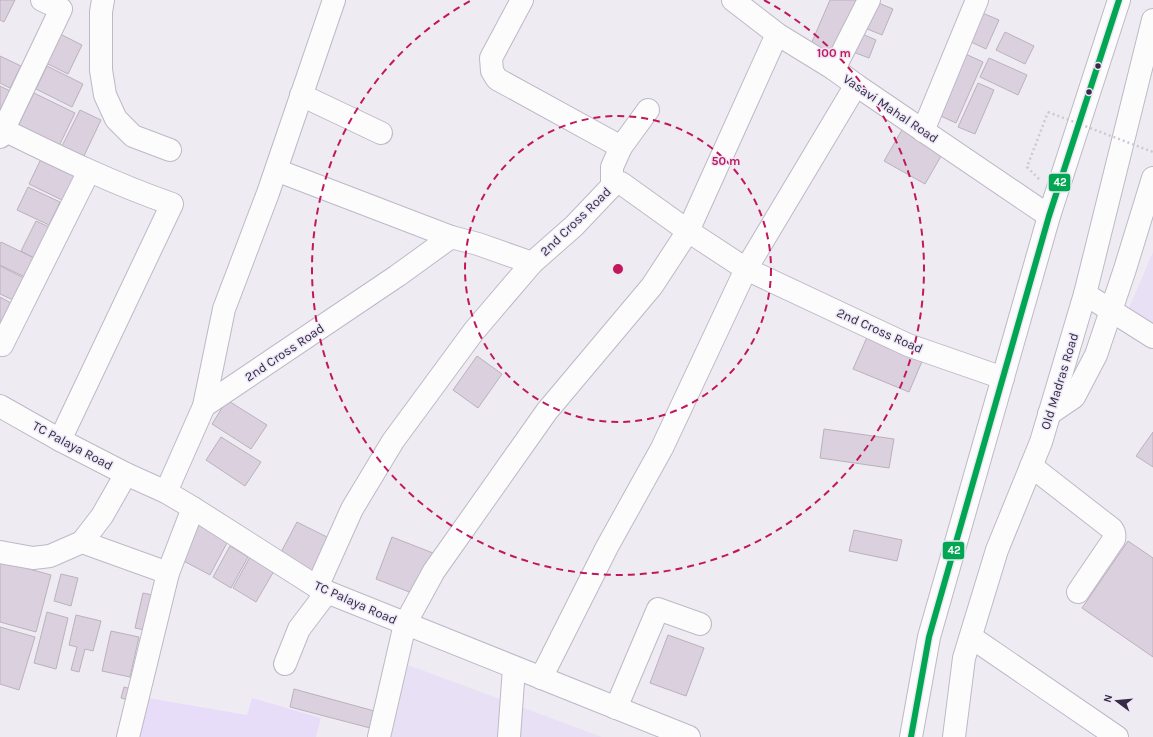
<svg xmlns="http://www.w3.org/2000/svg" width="1153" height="737" viewBox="0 0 1153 737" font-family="Karla,sans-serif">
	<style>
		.built { fill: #e8e0f4 }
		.green { fill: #e8ddf9 }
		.building { fill: #dbd0de; stroke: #bbb1bd }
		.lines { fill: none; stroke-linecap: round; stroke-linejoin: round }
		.minor-casing { stroke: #beb8c7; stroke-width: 24 }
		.highway-casing { stroke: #beb8c7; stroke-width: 24 }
		.path { stroke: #cccad1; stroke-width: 2.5; stroke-dasharray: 2 3; stroke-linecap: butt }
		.minor { stroke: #fcfcfd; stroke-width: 22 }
		.highway { stroke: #fcfcfd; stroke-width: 22 }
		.path-bridge { stroke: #cccad1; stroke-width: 2.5; stroke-dasharray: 2 3; stroke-linecap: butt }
		.bus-1-casing { stroke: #ede8f6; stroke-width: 9 }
		.bus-1 { stroke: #00a651; stroke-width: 6 }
		.ring { fill: none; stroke: #c2185b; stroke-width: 2; stroke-dasharray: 7 5 }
		.bus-dot { fill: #362a45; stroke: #ede8f6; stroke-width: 1.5 }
		.labels { text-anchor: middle; stroke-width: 3; stroke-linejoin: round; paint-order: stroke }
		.street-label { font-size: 13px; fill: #362a45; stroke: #ede8f6 }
		.centre { fill: #c2185b; stroke: #ede8f6; stroke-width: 2 }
		.ring-label { font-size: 12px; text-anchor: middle; font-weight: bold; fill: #c2185b; stroke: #ede8f6; stroke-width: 3; stroke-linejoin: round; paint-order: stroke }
		.line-badge { stroke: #ede8f6; stroke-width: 1.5 }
		.badge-label { font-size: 11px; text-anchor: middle; font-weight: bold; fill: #fff }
	</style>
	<rect width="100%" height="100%" fill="#eeecf2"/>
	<g class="built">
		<path d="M1153 252V349L1120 329Z"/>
		<path d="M408 665 602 737H391Z"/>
	</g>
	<path class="green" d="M148 698 247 715 252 698 321 718 316 737H137Z"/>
	<g class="building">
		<path d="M0 0H15L4 22 0 20Z"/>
		<path d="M830 0H857L833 54 811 44Z"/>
		<path d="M876 2 893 9 882 35 865 28Z"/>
		<path d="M966 6 999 20 986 49 954 34Z"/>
		<path d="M1005 32 1034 46 1025 64 996 50Z"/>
		<path d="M860 33 876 40 869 58 853 52Z"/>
		<path d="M60 34 82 45 68 74 46 63Z"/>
		<path d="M959 51 983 62 956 123 932 112Z"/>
		<path d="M0 56 21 66 10 88 0 83Z"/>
		<path d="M989 58 1027 75 1018 95 980 77Z"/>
		<path d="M47 66 83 84 72 107 36 89Z"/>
		<path d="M978 83 994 90 975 134 958 127Z"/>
		<path d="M0 86 12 92 0 113Z"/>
		<path d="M34 93 75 113 59 146 18 126Z"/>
		<path d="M80 110 101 120 83 158 61 148Z"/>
		<path d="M903 128 944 151 925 184 884 161Z"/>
		<path d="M41 159 76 176 64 201 29 184Z"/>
		<path d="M28 187 60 202 49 225 17 210Z"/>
		<path d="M36 221 49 227 34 258 21 251Z"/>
		<path d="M1 242 34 258 25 277 0 265V244Z"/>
		<path d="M0 266 24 278 13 300 0 294Z"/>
		<path d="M0 297 11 303 0 324Z"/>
		<path d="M868 335 923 359 909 392 853 369Z"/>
		<path d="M477 356 502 374 478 408 453 390Z"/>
		<path d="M227 400 267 425 251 449 212 424Z"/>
		<path d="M824 429 894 439 889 468 820 458Z"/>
		<path d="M1153 432V467L1136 456Z"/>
		<path d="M221 437 261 462 245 486 206 460Z"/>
		<path d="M297 522 329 538 311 573 279 556Z"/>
		<path d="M198 525 228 541 210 575 180 559Z"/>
		<path d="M854 530 902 540 897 561 849 551Z"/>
		<path d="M392 537 433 553 417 595 376 579Z"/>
		<path d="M1128 541 1153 558V657L1082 608Z"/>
		<path d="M230 546 248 557 231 588 213 577Z"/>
		<path d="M250 557 274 571 256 602 233 588Z"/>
		<path d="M0 561 51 575 36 632 0 622Z"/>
		<path d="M61 574 78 578 71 606 54 601Z"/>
		<path d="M143 593 157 596 150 631 135 628Z"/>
		<path d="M47 612 68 618 56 669 34 663Z"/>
		<path d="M76 615 101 621 93 651 85 649 79 672 71 670 77 647 69 645Z"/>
		<path d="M0 627 35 637 19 690 0 684Z"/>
		<path d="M111 631 139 637 130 677 102 671Z"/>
		<path d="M668 635 704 648 686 696 650 683Z"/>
		<path d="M124 687 135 690 132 701 121 698Z"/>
		<path d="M294 689 378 712 374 729 290 707Z"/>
	</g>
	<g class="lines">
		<defs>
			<g id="minor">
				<path d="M103 0 101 12V70L105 95 116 119 133 136 170 150"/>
				<path d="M522 0 491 58 492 71 497 79 621 147"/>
				<path d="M733 0 777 34 834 69 856 85 1049 216"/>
				<path d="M834 69 869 0"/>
				<path d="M301 95 381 133"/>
				<path d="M4 130C59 157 114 184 172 204L60 440"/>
				<path d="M923 131 977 0"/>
				<path d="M0 137 61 9 42 0"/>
				<path d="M276 170 451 237"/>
				<path d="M612 186V167L621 147 648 110"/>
				<path d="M1085 294 1153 337"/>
				<path d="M2 345 89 171"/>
				<path d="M0 406 60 440 126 474 166 492 193 508 317 587 327 592 689 737"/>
				<path d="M204 406 397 276 451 237 478 244 532 263 574 226 612 186 616 183H621L688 231 746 269 908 345 1003 378"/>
				<path d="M1049 414 1074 397 1096 355 1125 269 1153 178"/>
				<path d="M1031 466 1112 529C1115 533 1115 535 1114 539L1078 592"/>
				<path d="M166 492 204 406 224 309 268 193 334 0"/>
				<path d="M82 542 168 573"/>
				<path d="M0 552 33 558 50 556 82 542 102 516 126 474"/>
				<path d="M317 587 352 509 393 441 474 331 532 263"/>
				<path d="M971 637 1117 737"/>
				<path d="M285 664 299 629 327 592"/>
				<path d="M541 678 607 547 662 448 746 269 856 85"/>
				<path d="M616 708 658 609 700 624"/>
				<path d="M128 737 168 573 193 508"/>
				<path d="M379 737 405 624 434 571 547 411 652 286 688 231 777 34"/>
				<path d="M509 737 514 668"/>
			</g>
			<g id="highway">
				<path d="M911 737 929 637 1049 216 1119 0"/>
				<path d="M954 737 964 658 997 550 1041 442 1085 294 1153 20"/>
			</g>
		</defs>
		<use href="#minor" class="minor-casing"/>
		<use href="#highway" class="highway-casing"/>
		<path class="path" d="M1039 179 1027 167 1048 112"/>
		<use href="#minor" class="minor"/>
		<use href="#highway" class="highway"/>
		<path class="path-bridge" d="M1048 112 1153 152"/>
		<defs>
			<path id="bus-1" d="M911 737 929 637 1049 216 1119 0"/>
		</defs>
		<use href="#bus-1" class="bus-1-casing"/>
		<use href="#bus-1" class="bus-1"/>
	</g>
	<g class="ring">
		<circle cx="618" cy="269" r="153"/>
		<path d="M764 0A306 306 0 1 1 472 0"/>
	</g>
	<g class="bus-dot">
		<circle cx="1098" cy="66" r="3.5"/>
		<circle cx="1089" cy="92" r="3.5"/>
	</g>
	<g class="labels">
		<g class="street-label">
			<text transform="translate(891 108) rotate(34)" y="5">Vasavi Mahal Road</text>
			<text transform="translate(575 221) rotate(-44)" y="5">2nd Cross Road</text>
			<text transform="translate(880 330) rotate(24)" y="5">2nd Cross Road</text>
			<text transform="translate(284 352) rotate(-34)" y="5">2nd Cross Road</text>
			<text transform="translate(1059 381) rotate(-73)" y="5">Old Madras Road</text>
			<text transform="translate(73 445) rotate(28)" y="5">TC Palaya Road</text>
			<text transform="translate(356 602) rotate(24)" y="5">TC Palaya Road</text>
		</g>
	</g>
	<circle cx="618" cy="269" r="6" class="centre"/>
	<g class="ring-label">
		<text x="834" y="57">100 m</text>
		<text x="726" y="165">50 m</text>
	</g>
	<g class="line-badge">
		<rect x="1048" y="173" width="23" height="19" rx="4" fill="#00a651"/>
		<rect x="942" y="541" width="23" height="19" rx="4" fill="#00a651"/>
	</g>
	<g class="badge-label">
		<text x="1060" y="186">42</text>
		<text x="954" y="554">42</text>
	</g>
	<g transform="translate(1117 701) rotate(286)" stroke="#ede8f6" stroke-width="3" paint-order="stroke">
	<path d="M0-3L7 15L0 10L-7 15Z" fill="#362a45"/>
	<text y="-6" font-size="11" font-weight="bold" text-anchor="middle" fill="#362a45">N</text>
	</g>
</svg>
